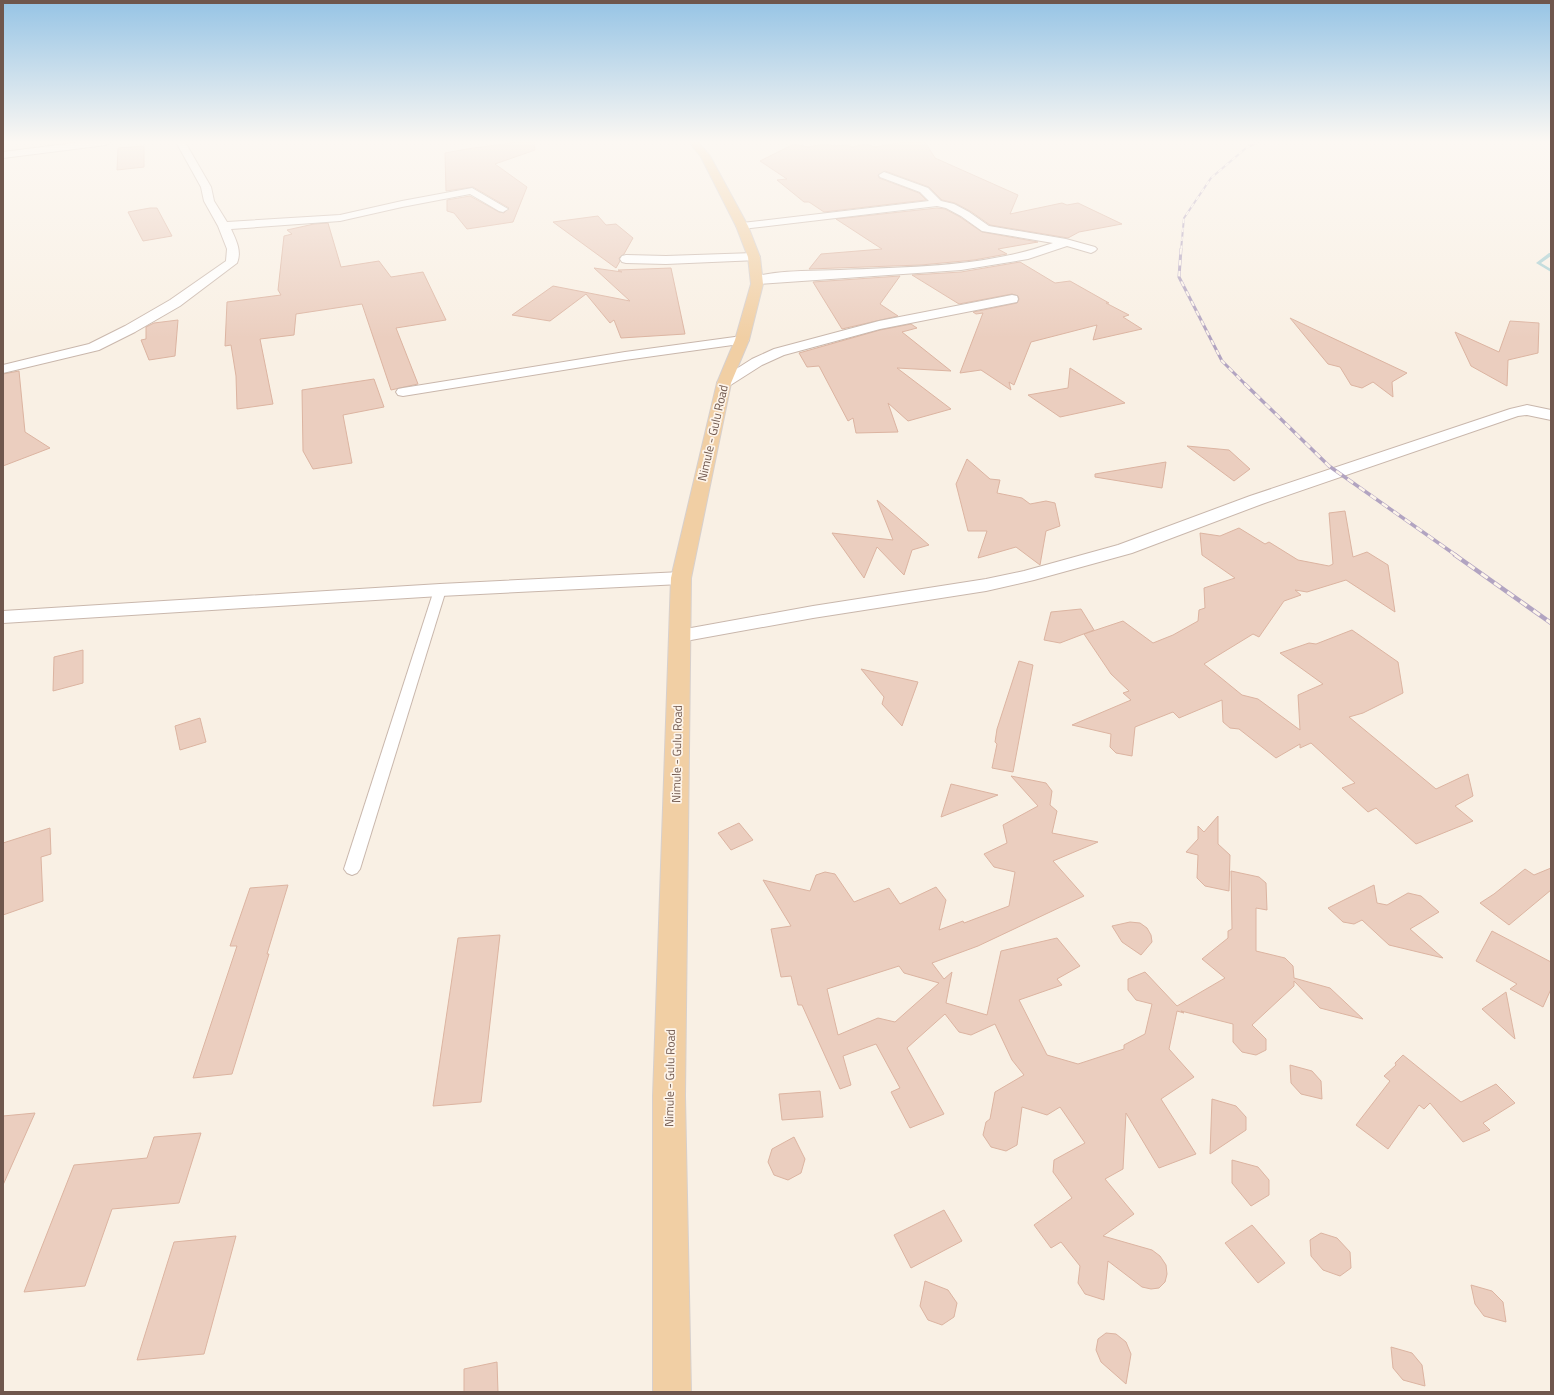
<svg xmlns="http://www.w3.org/2000/svg" width="1554" height="1395" viewBox="0 0 1554 1395" font-family="'Titillium Web',sans-serif">
	<style>
		.lines { fill: none; stroke-linecap: round; stroke-linejoin: round }
		.stream { fill: #a3cdd1; fill-rule: evenodd }
		.building { fill: #ebcebf; stroke: #dcb4a1; fill-rule: evenodd }
		.service-casing { stroke: #c9b7ac; stroke-width: 2 }
		.minor-casing { stroke: #c9b7ac; stroke-width: 2 }
		.primary-casing { stroke: #d7d0cd; stroke-width: 2 }
		.service { fill: #fff; fill-rule: evenodd }
		.minor { fill: #fff; fill-rule: evenodd }
		.primary { fill: #f1cfa4; fill-rule: evenodd }
		.rail-far3-casing { stroke: #b2a4c1; stroke-width: 2 }
		.rail-far2-casing { stroke: #b2a4c1; stroke-width: 3 }
		.rail-far1-casing { stroke: #b2a4c1; stroke-width: 3.5 }
		.rail-casing { stroke: #b2a4c1; stroke-width: 4.5 }
		.rail-far3 { stroke: #fdf4ea; stroke-width: 1.5; stroke-dasharray: 4.5; stroke-linecap: butt }
		.rail-far2 { stroke: #fdf4ea; stroke-width: 2; stroke-dasharray: 5.5; stroke-linecap: butt }
		.rail-far1 { stroke: #fdf4ea; stroke-width: 2.5; stroke-dasharray: 7; stroke-linecap: butt }
		.rail { stroke: #fdf4ea; stroke-width: 3; stroke-dasharray: 8; stroke-linecap: butt }
		.labels { text-anchor: middle; stroke-width: 3.5; stroke-linejoin: round; paint-order: stroke }
		.street-label { font-size: 12px; fill: #6f574d; stroke: #fdf4ea }
	</style>
	<rect width="100%" height="100%" fill="#f9f0e4"/>
	<g class="lines">
		<path class="stream" d="M1549 253H1551V256L1541 263 1551 269V272L1536 263Z"/>
	</g>
	<g class="building">
		<path d="M518 142H534L535 150 495 164 527 187 513 222 467 229 454 213 447 211V200L470 196 499 212 504 213 509 208 473 187 446 191 445 153 467 149Z"/>
		<path d="M904 142H925L935 158 1018 195 1010 214 1062 203 1067 205 1078 203 1122 224 1079 232 1068 238 990 225 970 211 955 203 942 200 929 187 885 171 878 175 879 178 919 193 926 200 824 212 809 202H804L777 180 787 179 760 161 794 144 808 147 825 144 835 146 848 145 852 147 866 144 875 147Z"/>
		<path d="M144 146V167L117 170 118 148Z"/>
		<path d="M150 208H157L172 236 143 241 128 212Z"/>
		<path d="M937 208 945 209 960 217 982 232 1038 242 998 249 1007 254 974 260 921 265 809 269 821 254 882 249 836 219Z"/>
		<path d="M598 216 606 225 616 224 633 238 624 254 619 258 620 261 616 268 553 222Z"/>
		<path d="M328 223 341 267 379 261 391 277 423 272 446 320 396 328 418 384 391 390 362 304 296 314 294 335 260 339 273 404 237 409 236 376 231 345 225 346 227 302 281 295 278 290 284 236 292 234 287 230 314 224Z"/>
		<path d="M1020 262 1055 283 1070 281 1109 303H1106L1129 315 1123 317 1142 329 1093 340 1097 325 1031 342 1014 385 1009 382 1011 390 981 370 960 373 983 313 976 314 973 312 1017 303 1019 299 1018 296 1012 294 959 304 912 275 961 272Z"/>
		<path d="M594 268 622 272 618 270 671 268 685 334 621 338 614 320 610 323 586 294 550 321 512 315 553 286 630 301Z"/>
		<path d="M900 276 880 304 898 316 842 329 813 282Z"/>
		<path d="M1290 318 1407 373 1392 382 1393 397 1373 382 1362 388 1351 385 1340 367 1328 364Z"/>
		<path d="M178 320 175 356 149 360 141 340 146 339V327L154 323Z"/>
		<path d="M1510 321 1539 323 1538 353 1508 360 1507 386 1471 366 1455 332 1499 352Z"/>
		<path d="M911 324 917 328 902 332 951 371 897 368 951 409 908 421 888 403 898 432 856 433 853 418 848 421 819 366 807 367 799 353 880 330Z"/>
		<path d="M1070 368 1125 403 1060 417 1028 395 1068 388Z"/>
		<path d="M19 371 25 432 50 448 3 466V374Z"/>
		<path d="M374 379 384 407 343 415 352 463 313 469 303 451 302 390Z"/>
		<path d="M1187 446 1229 450 1250 469 1234 481Z"/>
		<path d="M967 459 990 479 1000 480 997 493 1022 498 1030 504 1046 501 1055 503 1060 526 1046 531 1040 565 1016 547 978 558 987 531H968L956 484Z"/>
		<path d="M1166 462 1162 488 1095 477V474Z"/>
		<path d="M877 500 929 545 912 550 904 575 877 547 864 578 832 533 893 540Z"/>
		<path d="M1345 511 1353 557 1367 552 1388 565 1395 612 1346 580 1307 592 1295 590 1301 595 1284 601 1259 637 1253 634 1204 664 1242 695 1258 699 1300 730 1298 695 1323 684 1280 653 1309 643 1316 644 1352 630 1398 662 1403 693 1363 713 1349 717 1436 789 1468 774 1473 796 1455 806 1473 821 1416 844 1376 808 1368 812 1342 788 1355 783 1311 743 1300 748V744L1276 758 1239 729 1230 728 1223 722 1222 700 1179 718 1173 712 1135 727 1132 756 1116 753 1110 747 1111 734 1072 725 1131 700 1123 693 1129 691 1111 674 1084 634 1123 621 1153 643 1173 635 1198 621 1199 610 1205 608 1204 588 1235 578 1202 555 1200 533 1220 536 1239 528 1265 544 1269 542 1298 560 1329 566 1333 564 1329 513Z"/>
		<path d="M1081 609 1094 630 1060 643 1044 640 1051 612Z"/>
		<path d="M83 650V683L53 691 54 657Z"/>
		<path d="M1019 661 1033 665 1013 772 992 768 997 744 995 742 997 729Z"/>
		<path d="M861 669 918 682 902 726 882 704 884 697Z"/>
		<path d="M200 718 206 742 180 750 175 726Z"/>
		<path d="M1011 776 1046 783 1052 791 1050 805 1057 811 1052 833 1098 842 1053 861 1084 896 978 946 932 963 944 979 952 972 946 1003 987 1015 1001 951 1057 938 1080 966 1057 979 1062 985 1019 1000 1047 1055 1078 1064 1124 1049V1045L1145 1034 1152 1004 1136 1000 1128 990V979L1145 972 1177 1006 1225 978 1202 959 1228 938V931L1232 929 1231 871 1259 877 1266 883 1267 910 1256 908V951L1285 958 1293 966 1294 978 1330 988 1363 1019 1320 1008 1294 981V986L1252 1025 1266 1039V1050L1256 1055 1242 1052 1233 1042V1024L1181 1011 1184 1013 1177 1011 1169 1049 1194 1077 1161 1099 1196 1154 1159 1168 1126 1113 1123 1169 1105 1179 1134 1214 1103 1236 1152 1250 1160 1256 1166 1265 1167 1274 1165 1282 1159 1288 1151 1289 1142 1287 1108 1261 1104 1300 1085 1294 1078 1283 1080 1266 1061 1242 1051 1248 1034 1225 1072 1198 1053 1172 1054 1160 1085 1143 1060 1107 1047 1115 1022 1107 1017 1145 1006 1151 991 1147 983 1135 986 1122 990 1119 995 1092 1024 1075 1012 1060 995 1024 971 1035 959 1032 945 1014 907 1048 944 1114 910 1128 891 1092 900 1088 876 1044 843 1056 851 1085 840 1089 802 1005H798L791 976 781 977 771 929 791 926 763 880 810 891 816 875 825 872 835 874 854 902 889 888 900 904 936 887 946 900 939 930 963 921 964 923 1009 906 1015 872 994 867 984 854 1007 843 1003 825 1038 806ZM899 966 904 973 939 983 895 1022 878 1018 838 1035 827 989Z"/>
		<path d="M951 784 998 795 941 817Z"/>
		<path d="M1218 816V844L1230 855 1229 891 1205 886 1197 878 1198 855 1186 852 1198 839V826L1204 832Z"/>
		<path d="M739 823 753 840 731 850 718 833Z"/>
		<path d="M50 828 51 854 41 857 43 901 3 915V843Z"/>
		<path d="M1551 868V890L1509 925 1480 903 1494 894 1525 869 1534 875Z"/>
		<path d="M288 885 267 954H269L232 1074 193 1078 237 946H230L250 888Z"/>
		<path d="M1374 885 1377 903 1387 905 1408 893 1421 896 1439 912 1410 929 1443 958 1389 945 1362 920 1354 924 1343 922 1328 908Z"/>
		<path d="M1130 922 1140 923 1147 928 1151 935 1152 942 1141 955 1122 942 1112 926Z"/>
		<path d="M1492 931 1551 962V989L1543 1007 1510 989 1517 984 1476 961Z"/>
		<path d="M500 935 481 1102 433 1106 458 938Z"/>
		<path d="M1506 992 1515 1039 1482 1009Z"/>
		<path d="M1403 1055 1461 1102 1496 1084 1515 1103 1483 1123 1490 1130 1463 1142 1430 1103 1424 1109 1419 1105 1388 1149 1356 1125 1390 1081 1384 1076 1396 1065 1395 1063Z"/>
		<path d="M1290 1065 1312 1071 1321 1081 1322 1099 1301 1094 1291 1083Z"/>
		<path d="M820 1091 823 1117 782 1120 779 1094Z"/>
		<path d="M1212 1099 1236 1106 1246 1117V1130L1210 1154Z"/>
		<path d="M35 1113 3 1185V1116Z"/>
		<path d="M201 1133 179 1203 112 1209 85 1286 24 1292 74 1165 147 1158 154 1137Z"/>
		<path d="M794 1137 805 1159 801 1173 788 1180 774 1175 768 1162 772 1149Z"/>
		<path d="M1232 1160 1258 1167 1269 1180V1195L1251 1206 1232 1183Z"/>
		<path d="M944 1210 962 1241 911 1268 894 1235Z"/>
		<path d="M1252 1225 1285 1263 1258 1283 1225 1243Z"/>
		<path d="M1321 1233 1337 1238 1350 1252 1351 1268 1340 1276 1323 1270 1311 1256 1310 1240Z"/>
		<path d="M236 1236 204 1354 137 1360 174 1242Z"/>
		<path d="M925 1281 948 1290 957 1303 954 1317 942 1325 928 1320 920 1306Z"/>
		<path d="M1471 1285 1492 1291 1503 1302 1506 1322 1484 1316 1475 1304Z"/>
		<path d="M1106 1333 1116 1334 1126 1342 1131 1354 1126 1384 1101 1362 1096 1350 1098 1339Z"/>
		<path d="M1391 1347 1412 1353 1422 1365 1425 1386 1403 1380 1393 1368Z"/>
		<path d="M497 1362 498 1392H464V1369Z"/>
	</g>
	<g class="lines">
		<defs>
			<path id="service" d="M440 587 444 588 446 590 360 869 357 873 352 875 347 873 344 869 434 590 436 588Z"/>
			<g id="minor">
				<path d="M82 142H110L106 145 3 158V152Z"/>
				<path d="M176 142H185L211 187 214 201 227 222 340 215 402 201 472 188 508 209 503 212 499 211 470 194 402 207 340 221 231 229C236 240 242 251 237 263L180 306 135 332 99 350 3 373V365L89 344 125 326 170 300 226 261 227 249 218 226 204 201 201 187Z"/>
				<path d="M884 172 928 188 941 201 954 204 969 212 989 226 1066 239 1095 247 1097 249 1095 251 1091 253 1067 246 1028 259 961 270 757 284 753 283 751 280 753 277C780 270 812 271 840 270 911 267 985 267 1053 243L982 231 961 216 946 208 937 206 742 229 736 226 742 223 929 201 920 192 880 177 879 175Z"/>
				<path d="M754 253 758 254 760 257 758 260 666 264 626 263 622 262 620 259 622 256 626 255 666 256Z"/>
				<path d="M1012 295 1017 296 1018 299 1017 302 880 329 784 355 762 365 729 386 724 387 719 386 717 383 719 380 752 359 774 349 879 321Z"/>
				<path d="M742 336 747 337 749 340 747 343 625 360 403 396 398 395 396 392 398 389 403 388 625 352Z"/>
				<path d="M1527 405 1551 410V420L1527 415 1518 416 1262 504 1132 553 1034 580 986 591 813 618 680 642 673 641 670 636 673 631 680 630 813 606 986 579 1024 571 1118 545 1250 496 1510 409Z"/>
				<path d="M681 572 688 574 691 578 688 582 681 584 440 596 3 623V611L440 584Z"/>
			</g>
			<path id="primary" d="M689 142H698L710 156 748 226 760 257 763 284 749 340 731 383 691 578 685 1096 691 1392H653V1096L671 578 717 383 735 340 751 284 748 257 736 226 701 157Z"/>
		</defs>
		<use href="#service" class="service-casing"/>
		<use href="#minor" class="minor-casing"/>
		<use href="#primary" class="primary-casing"/>
		<use href="#service" class="service"/>
		<use href="#minor" class="minor"/>
		<use href="#primary" class="primary"/>
		<defs>
			<path id="rail-far3" d="M1181 250 1184 218 1211 178 1246 148 1258 142"/>
			<path id="rail-far2" d="M1181 249 1179 277 1222 361 1246 385"/>
			<path id="rail-far1" d="M1245 384 1329 466 1457 556"/>
			<path id="rail" d="M1455 555 1551 623"/>
		</defs>
		<use href="#rail-far3" class="rail-far3-casing"/>
		<use href="#rail-far2" class="rail-far2-casing"/>
		<use href="#rail-far1" class="rail-far1-casing"/>
		<use href="#rail" class="rail-casing"/>
		<use href="#rail-far3" class="rail-far3"/>
		<use href="#rail-far2" class="rail-far2"/>
		<use href="#rail-far1" class="rail-far1"/>
		<use href="#rail" class="rail"/>
	</g>
	<linearGradient id="sky" x2="0" y2="1"><stop stop-color="#96c4e5"/><stop offset="0.42" stop-color="#fcf8f3"/><stop offset="1" stop-color="#fcf8f3" stop-opacity="0"/></linearGradient>
	<rect width="1554" height="338" fill="url(#sky)"/>
	<g class="labels">
		<g class="street-label">
			<text transform="translate(713 433) rotate(-77)" y="4">Nimule - Gulu Road</text>
			<text transform="translate(677 754) rotate(-89)" y="4">Nimule - Gulu Road</text>
			<text transform="translate(670 1078) rotate(-89)" y="4">Nimule - Gulu Road</text>
		</g>
	</g>
	<rect width="1554" height="1395" fill="none" stroke="#6f574d" stroke-width="8"/>
</svg>
